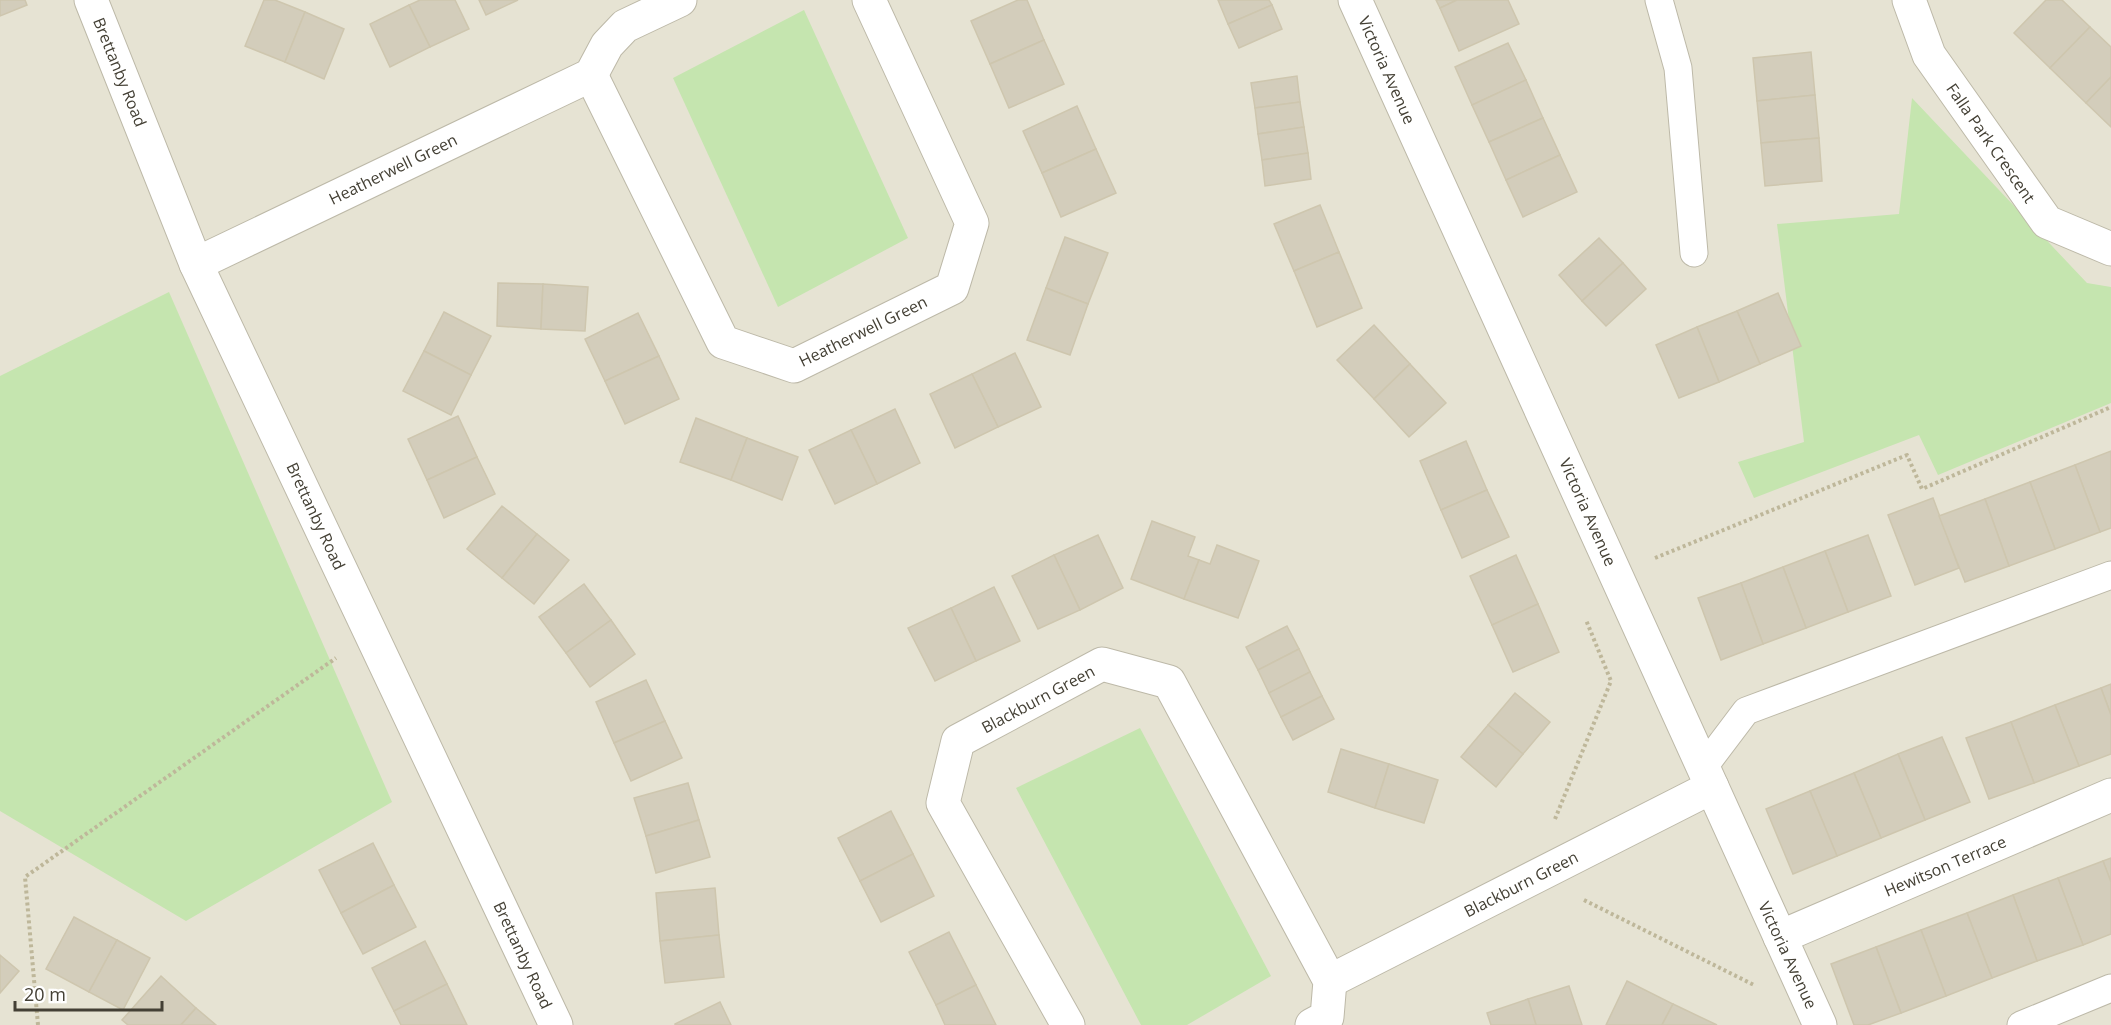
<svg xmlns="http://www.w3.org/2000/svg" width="2111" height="1025" viewBox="0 0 2111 1025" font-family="'Open Sans',sans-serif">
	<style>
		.residential { fill: #e6e3d3 }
		.green { fill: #c5e5af }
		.building { fill: #d3cdbb; stroke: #cec6ae; stroke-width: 1.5 }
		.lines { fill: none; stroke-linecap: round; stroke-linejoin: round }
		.lane-casing { stroke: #bdb9a8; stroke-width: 29 }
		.street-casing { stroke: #bdb9a8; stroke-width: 35 }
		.path { stroke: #beb79a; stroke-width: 4; stroke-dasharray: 3 3; stroke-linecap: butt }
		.lane { stroke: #fff; stroke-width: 27 }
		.street { stroke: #fff; stroke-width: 33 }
		.labels { text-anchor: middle; stroke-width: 5; stroke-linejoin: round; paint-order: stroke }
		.street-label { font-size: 16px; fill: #444035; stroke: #fff }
	</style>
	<rect width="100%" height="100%" fill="#f2f0e5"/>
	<rect class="residential" x="0" y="0" width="2111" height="1025"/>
	<g class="green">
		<path d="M804 10 908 238 778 307 673 78Z"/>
		<path d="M1912 98 2087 283 2111 287V403L1938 475 1919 435 1754 498 1738 462 1804 442 1777 224 1899 214Z"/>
		<path d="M169 292 392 802 186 921 0 811V376Z"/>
		<path d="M1140 728 1271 976 1187 1025H1141L1016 788Z"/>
	</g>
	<g class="building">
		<path d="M0 0H25L27 5 0 16Z"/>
		<path d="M264 0H275L305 12 285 62 245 46Z"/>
		<path d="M420 0H455L469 29 430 47 409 5Z"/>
		<path d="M479 0H518L486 15Z"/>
		<path d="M1018 0H1027L1044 40 990 64 971 21Z"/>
		<path d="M1218 0H1269L1272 5 1228 24Z"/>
		<path d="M1436 0H1457L1440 8Z"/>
		<path d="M1457 0H1508L1519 24 1459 51 1440 8Z"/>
		<path d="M2046 0H2062L2090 27 2050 68 2014 33Z"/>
		<path d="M409 5 430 47 390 67 370 24Z"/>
		<path d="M1272 5 1282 29 1239 48 1228 24Z"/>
		<path d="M305 12 344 29 324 79 285 62Z"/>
		<path d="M2090 27 2111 47V77L2086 103 2050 68Z"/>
		<path d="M1044 40 1064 84 1009 108 990 64Z"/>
		<path d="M1508 43 1526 80 1472 105 1455 67Z"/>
		<path d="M1811 52 1815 95 1757 101 1753 58Z"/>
		<path d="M1297 76 1300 102 1255 108 1251 83Z"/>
		<path d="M2111 77V127L2086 103Z"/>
		<path d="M1526 80 1543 118 1489 142 1472 105Z"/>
		<path d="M1815 95 1819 138 1761 143 1757 101Z"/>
		<path d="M1300 102 1304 127 1258 134 1255 108Z"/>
		<path d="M1077 106 1096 149 1042 173 1023 131Z"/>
		<path d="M1543 118 1560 155 1506 180 1489 142Z"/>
		<path d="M1304 127 1308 153 1262 160 1258 134Z"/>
		<path d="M1819 138 1822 181 1765 186 1761 143Z"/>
		<path d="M1096 149 1116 193 1061 217 1042 173Z"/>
		<path d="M1308 153 1311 179 1265 186 1262 160Z"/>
		<path d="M1560 155 1577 192 1523 217 1506 180Z"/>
		<path d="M1320 205 1339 252 1294 271 1274 224Z"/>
		<path d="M1065 237 1108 253 1088 304 1046 288Z"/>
		<path d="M1599 238 1623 263 1582 301 1559 275Z"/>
		<path d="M1339 252 1362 308 1317 327 1294 271Z"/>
		<path d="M1623 263 1646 289 1606 326 1582 301Z"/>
		<path d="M498 283 543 284 541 329 497 326Z"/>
		<path d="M543 284 588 287 585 331 541 329Z"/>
		<path d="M1046 288 1088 304 1070 355 1027 340Z"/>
		<path d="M1778 293 1801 346 1760 364 1737 311Z"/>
		<path d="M1737 311 1760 364 1719 382 1697 327Z"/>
		<path d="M444 312 491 336 471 375 424 351Z"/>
		<path d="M638 313 659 356 605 381 585 339Z"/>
		<path d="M1374 325 1410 364 1374 399 1337 360Z"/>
		<path d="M1697 327 1719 382 1679 398 1656 345Z"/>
		<path d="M424 351 471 375 451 415 403 391Z"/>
		<path d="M1015 353 1041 407 998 427 972 374Z"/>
		<path d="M659 356 679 399 625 424 605 381Z"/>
		<path d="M1410 364 1446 403 1409 437 1374 399Z"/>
		<path d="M972 374 998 427 955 448 930 394Z"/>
		<path d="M895 409 920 463 877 484 851 430Z"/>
		<path d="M458 416 477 457 427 480 408 439Z"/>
		<path d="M696 418 747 438 731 480 680 462Z"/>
		<path d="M851 430 877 484 835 504 809 450Z"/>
		<path d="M747 438 798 457 782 500 731 480Z"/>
		<path d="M1466 441 1487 490 1441 510 1420 461Z"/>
		<path d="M2111 451V528L2100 532 2075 465Z"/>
		<path d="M477 457 495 494 444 518 427 480Z"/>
		<path d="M2075 465 2100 532 2055 549 2030 482Z"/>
		<path d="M2030 482 2055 549 2009 566 1985 499Z"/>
		<path d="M1487 490 1509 537 1462 558 1441 510Z"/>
		<path d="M1933 498 1959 568 1915 585 1888 515Z"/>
		<path d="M1985 499 2009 566 1965 582 1939 516Z"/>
		<path d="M502 506 537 534 502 578 467 549Z"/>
		<path d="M1152 521 1195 537 1188 556 1199 560 1184 599 1131 579Z"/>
		<path d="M537 534 569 560 534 604 502 578Z"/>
		<path d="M1098 535 1123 588 1080 610 1054 555Z"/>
		<path d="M1868 535 1891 596 1848 612 1825 551Z"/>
		<path d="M1217 545 1259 561 1238 618 1184 599 1199 560 1210 564Z"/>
		<path d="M1825 551 1848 612 1806 628 1783 567Z"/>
		<path d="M1054 555 1080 610 1038 629 1012 576Z"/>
		<path d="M1516 555 1538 604 1492 625 1470 576Z"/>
		<path d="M1783 567 1806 628 1763 644 1741 583Z"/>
		<path d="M1741 583 1763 644 1721 660 1698 598Z"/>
		<path d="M584 584 611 620 566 653 539 617Z"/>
		<path d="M994 587 1020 641 976 661 951 608Z"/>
		<path d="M1538 604 1559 652 1513 672 1492 625Z"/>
		<path d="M951 608 976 661 935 681 908 628Z"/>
		<path d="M611 620 635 654 590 687 566 653Z"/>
		<path d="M1287 626 1299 649 1258 670 1246 647Z"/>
		<path d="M1299 649 1310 672 1269 693 1258 670Z"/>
		<path d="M1310 672 1322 696 1281 717 1269 693Z"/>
		<path d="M646 680 665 721 614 743 596 702Z"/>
		<path d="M2111 684V715L2101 688Z"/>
		<path d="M2101 688 2111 715V754L2079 766 2055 705Z"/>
		<path d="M1515 693 1550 722 1523 754 1488 725Z"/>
		<path d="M1322 696 1334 719 1293 740 1281 717Z"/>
		<path d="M2055 705 2079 766 2034 783 2011 722Z"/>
		<path d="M665 721 682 758 631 781 614 743Z"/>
		<path d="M2011 722 2034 783 1989 799 1966 738Z"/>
		<path d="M1488 725 1523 754 1496 787 1461 757Z"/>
		<path d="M1942 737 1970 802 1925 820 1898 754Z"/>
		<path d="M1341 749 1389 764 1375 808 1328 792Z"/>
		<path d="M1898 754 1925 820 1881 838 1854 773Z"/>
		<path d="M1389 764 1438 780 1424 823 1375 808Z"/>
		<path d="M1854 773 1881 838 1837 856 1810 791Z"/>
		<path d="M688 783 699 820 646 836 634 798Z"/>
		<path d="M1810 791 1837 856 1793 874 1766 809Z"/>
		<path d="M891 811 913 854 860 881 838 838Z"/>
		<path d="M699 820 710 857 656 873 646 836Z"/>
		<path d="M373 843 394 885 341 913 319 870Z"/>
		<path d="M913 854 934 896 881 922 860 881Z"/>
		<path d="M2111 858V882L2103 861Z"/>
		<path d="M2103 861 2111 882V934L2083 945 2058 878Z"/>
		<path d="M2058 878 2083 945 2037 961 2013 895Z"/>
		<path d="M394 885 416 927 363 954 341 913Z"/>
		<path d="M715 888 719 935 660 941 656 893Z"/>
		<path d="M2013 895 2037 961 1992 978 1967 913Z"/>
		<path d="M1967 913 1992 978 1946 996 1921 930Z"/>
		<path d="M74 917 117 940 89 992 46 969Z"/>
		<path d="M1921 930 1946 996 1901 1013 1876 947Z"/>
		<path d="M949 932 976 985 936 1005 909 952Z"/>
		<path d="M719 935 724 977 665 983 660 941Z"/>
		<path d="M117 940 150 958 123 1010 89 992Z"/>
		<path d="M425 941 447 984 394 1011 372 968Z"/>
		<path d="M1876 947 1901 1013 1868 1025H1854L1831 964Z"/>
		<path d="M0 955 19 971 0 993Z"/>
		<path d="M161 976 196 1008 181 1025H128L122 1020Z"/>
		<path d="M1627 981 1673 1004 1662 1025H1606Z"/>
		<path d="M447 984 467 1025H401L394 1011Z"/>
		<path d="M976 985 996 1025H945L936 1005Z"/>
		<path d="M1569 986 1582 1025H1536L1528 999Z"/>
		<path d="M1528 999 1536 1025H1491L1487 1013Z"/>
		<path d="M720 1002 731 1025H675V1024Z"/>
		<path d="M1673 1004 1717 1025H1662Z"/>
		<path d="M196 1008 216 1025H181Z"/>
	</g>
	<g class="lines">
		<defs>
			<g id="lane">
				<path d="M1659 0 1678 68 1694 253"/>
				<path d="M1703 768 1746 711 2111 575"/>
				<path d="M2021 1025 2111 988"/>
			</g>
			<g id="street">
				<path d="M91 0 196 264 556 1025"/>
				<path d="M1355 0 1820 1025"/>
				<path d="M1909 0 1929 55 2047 222 2111 249"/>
				<path d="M591 75 723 342 794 366 952 288 972 223 869 0"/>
				<path d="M196 264 591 75 607 45 625 26 680 0"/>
				<path d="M1780 937 2111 795"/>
				<path d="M1330 981 1712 787"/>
				<path d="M1068 1025 943 803 958 741 1102 664 1169 682 1330 981 1327 1017 1312 1025"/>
			</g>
		</defs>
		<use href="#lane" class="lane-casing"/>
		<use href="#street" class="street-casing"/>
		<g class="path">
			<path d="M1655 558 1907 455 1922 489 2111 407"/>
			<path d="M1555 819 1611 681 1586 620"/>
			<path d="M1584 900 1754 985"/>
			<path d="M38 1025 25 877 336 658"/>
		</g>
		<use href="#lane" class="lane"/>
		<use href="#street" class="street"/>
	</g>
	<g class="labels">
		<g class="street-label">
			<text transform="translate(1387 70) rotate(66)" y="6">Victoria Avenue</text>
			<text transform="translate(120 72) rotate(68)" y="6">Brettanby Road</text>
			<text transform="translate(1991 143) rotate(55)" y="6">Falla Park Crescent</text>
			<text transform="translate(393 169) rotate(-26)" y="6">Heatherwell Green</text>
			<text transform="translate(863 331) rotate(-26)" y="6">Heatherwell Green</text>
			<text transform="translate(1588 512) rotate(66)" y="6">Victoria Avenue</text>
			<text transform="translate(316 516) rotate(65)" y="6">Brettanby Road</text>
			<text transform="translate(1038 699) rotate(-28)" y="6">Blackburn Green</text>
			<text transform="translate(1945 866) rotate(-23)" y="6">Hewitson Terrace</text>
			<text transform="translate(1521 884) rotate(-27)" y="6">Blackburn Green</text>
			<text transform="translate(523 955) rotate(65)" y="6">Brettanby Road</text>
			<text transform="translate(1788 955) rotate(65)" y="6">Victoria Avenue</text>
		</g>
	</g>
	<path d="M15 1001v9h147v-9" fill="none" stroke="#444035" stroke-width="3"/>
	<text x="24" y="1001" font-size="18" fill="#444035" stroke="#ffffff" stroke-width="4.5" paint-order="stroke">20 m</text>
</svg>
